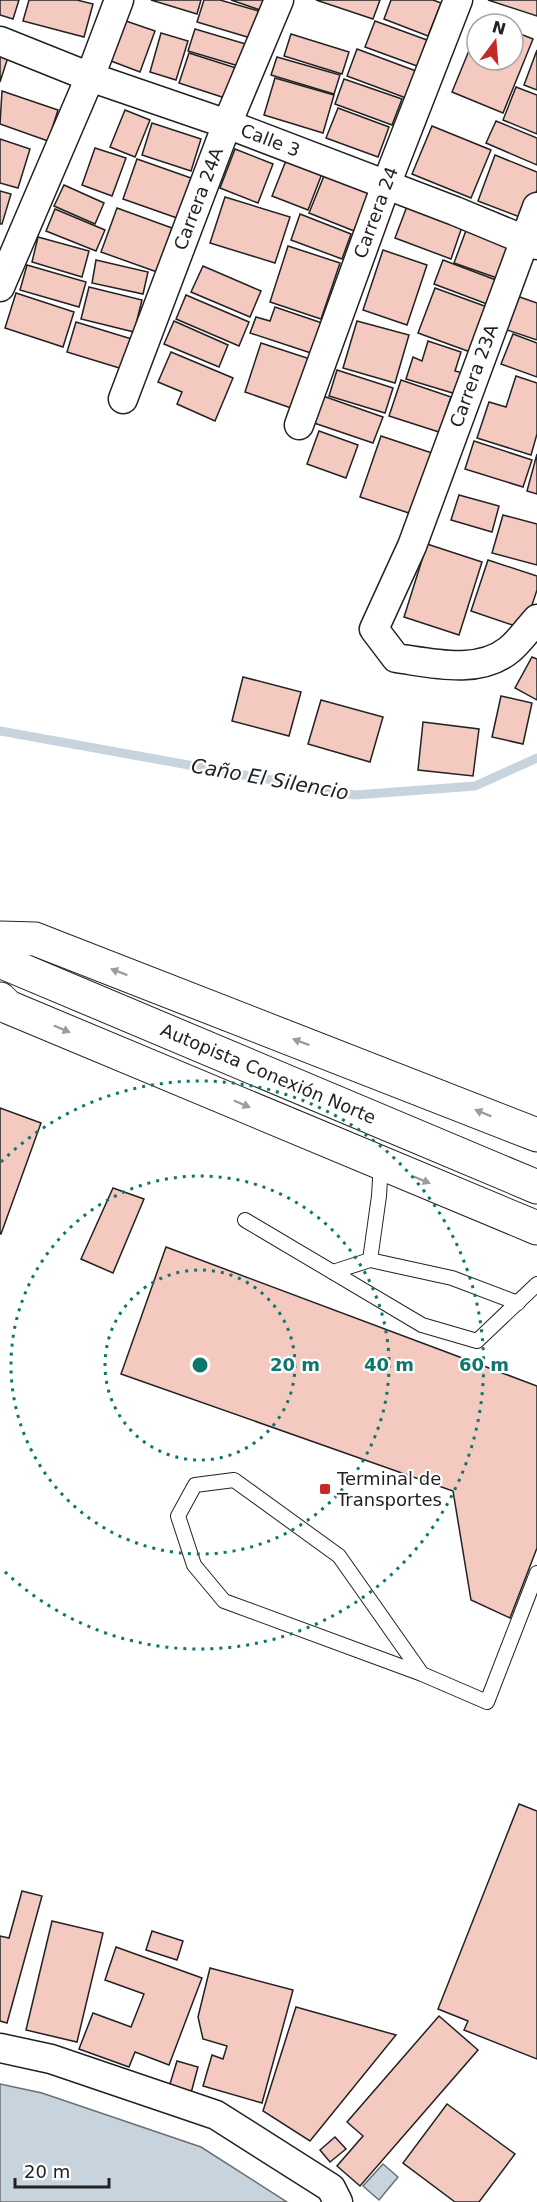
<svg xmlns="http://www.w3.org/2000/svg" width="537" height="2202" viewBox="0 0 537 2202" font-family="'DejaVu Sans',sans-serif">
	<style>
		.water { fill: #c7d3dd; stroke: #6f6f6f; stroke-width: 1.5 }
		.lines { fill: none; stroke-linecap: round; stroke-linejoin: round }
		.stream { stroke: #c7d3dd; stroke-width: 9 }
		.building { fill: #f3c9c0; stroke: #222; stroke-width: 1.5 }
		.lane-casing { stroke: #222; stroke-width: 16 }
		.street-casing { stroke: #222; stroke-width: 31 }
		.highway-casing { stroke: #222; stroke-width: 35 }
		.lane { stroke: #fff; stroke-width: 14 }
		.street { stroke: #fff; stroke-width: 28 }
		.highway { stroke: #fff; stroke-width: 33 }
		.oneway { fill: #9c9c9c }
		.ring { fill: none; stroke: #0f766e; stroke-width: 3; stroke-dasharray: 3 6 }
		.poi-dot { fill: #c62828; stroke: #fff; stroke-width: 2 }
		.labels { text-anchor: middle; stroke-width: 4.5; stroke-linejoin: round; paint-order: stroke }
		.street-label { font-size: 18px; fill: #222; stroke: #fff }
		.poi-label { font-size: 18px; fill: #222; stroke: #fff; text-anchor: start }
		.water-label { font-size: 20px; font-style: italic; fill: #222; stroke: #fff }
		.centre { fill: #0f766e; stroke: #fff; stroke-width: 3 }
		.ring-label { font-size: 18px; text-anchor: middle; font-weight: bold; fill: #0f766e; stroke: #fff; stroke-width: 4.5; stroke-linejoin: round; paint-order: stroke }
	</style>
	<rect width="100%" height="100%" fill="#fff"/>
	<g class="water">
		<path d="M0 2084 42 2093 201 2147 287 2202H0Z"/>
		<path d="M383 2164 398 2177 379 2200 363 2186Z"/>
	</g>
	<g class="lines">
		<path class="stream" d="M0 731 355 795 475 786 537 758"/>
	</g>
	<g class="building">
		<path d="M0 0H19L13 19 0 15Z"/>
		<path d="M29 0H77L93 4 84 37 23 21Z"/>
		<path d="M151 0H201L197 14Z"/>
		<path d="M204 0H220L262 12 254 39 197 22Z"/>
		<path d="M231 0H267L263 11Z"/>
		<path d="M316 0H380L373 19Z"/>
		<path d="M391 0H433L441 3 428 36 384 19Z"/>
		<path d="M488 0H537V16Z"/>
		<path d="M126 21 155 31 140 72 111 61Z"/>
		<path d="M375 21 427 40 417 66 365 47Z"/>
		<path d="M195 29 249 45 242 67 188 51Z"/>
		<path d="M477 31V60H513V31L533 39 503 113 452 92Z"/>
		<path d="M161 33 188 41 176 80 150 72Z"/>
		<path d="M291 34 349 52 342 74 284 56Z"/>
		<path d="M0 48 10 51 0 82Z"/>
		<path d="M357 49 416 71 406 98 347 76Z"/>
		<path d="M537 50V90L524 85Z"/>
		<path d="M189 53 236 68 225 98 179 83Z"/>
		<path d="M277 57 340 75 334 94 271 75Z"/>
		<path d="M275 78 334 95 323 133 264 115Z"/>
		<path d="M344 79 402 99 392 125 335 104Z"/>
		<path d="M516 87 537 95V134L503 120Z"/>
		<path d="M2 91 58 110 48 141 0 124Z"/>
		<path d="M338 108 389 127 378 157 326 138Z"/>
		<path d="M125 110 150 120 135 157 110 147Z"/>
		<path d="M496 121 537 138V165L486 143Z"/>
		<path d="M152 123 201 139 191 171 142 155Z"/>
		<path d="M432 126 491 150 471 198 412 174Z"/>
		<path d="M0 139 30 149 18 188 0 183Z"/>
		<path d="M95 148 126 158 112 196 82 185Z"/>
		<path d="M235 149 273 164 258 203 220 188Z"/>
		<path d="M495 155 537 172V190L525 219 478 201Z"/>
		<path d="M287 158 323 171 308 210 272 196Z"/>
		<path d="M137 159 191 178 177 218 123 199Z"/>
		<path d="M326 171 371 189 354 231 309 213Z"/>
		<path d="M64 185 104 203 95 224 54 206Z"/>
		<path d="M0 191 11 194 2 224H0Z"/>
		<path d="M225 197 290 217 275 263 210 243Z"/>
		<path d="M409 201 464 221 451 259 395 238Z"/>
		<path d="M117 208 172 228 157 272 101 252Z"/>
		<path d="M55 209 105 230 96 251 46 231Z"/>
		<path d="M300 214 351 234 342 259 291 240Z"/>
		<path d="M468 225 514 242 500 279 454 263Z"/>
		<path d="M38 237 89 251 82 277 32 262Z"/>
		<path d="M288 246 340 263 321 319 270 302Z"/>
		<path d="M383 250 427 265 407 325 363 310Z"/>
		<path d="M96 260 148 272 143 294 92 283Z"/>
		<path d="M443 260 504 283 495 307 434 284Z"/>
		<path d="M27 265 86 282 79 307 20 290Z"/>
		<path d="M203 266 261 291 250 317 191 292Z"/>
		<path d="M89 287 142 300 134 332 81 319Z"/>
		<path d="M435 288 490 308 473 353 418 333Z"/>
		<path d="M16 293 74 312 63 347 5 328Z"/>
		<path d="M186 295 249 322 239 346 176 319Z"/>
		<path d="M514 295 537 303V340L501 328Z"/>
		<path d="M275 307 322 323 311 353 250 333 256 317 270 321Z"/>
		<path d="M174 321 228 345 219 367 164 344Z"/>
		<path d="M357 321 409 335 395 383 343 368Z"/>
		<path d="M76 322 135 340 126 370 67 352Z"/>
		<path d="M513 334 537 343V377L501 364Z"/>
		<path d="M428 341 461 352 455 371 463 373 456 394 406 379 413 357 422 361Z"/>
		<path d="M261 343 310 359 294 409 245 392Z"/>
		<path d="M171 352 233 378 215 421 177 404 182 392 158 382Z"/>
		<path d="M337 370 393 388 385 413 329 396Z"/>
		<path d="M516 376 537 383V434L531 455 477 438 489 402 506 407Z"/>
		<path d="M401 380 451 397 439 432 389 416Z"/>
		<path d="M323 396 383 417 373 443 314 423Z"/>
		<path d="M319 431 358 445 346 478 307 464Z"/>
		<path d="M381 436 432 453 412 514 360 497Z"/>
		<path d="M474 441 532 460 523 487 465 469Z"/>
		<path d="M537 454V494L527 491Z"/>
		<path d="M459 495 499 506 492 532 451 520Z"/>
		<path d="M503 515 537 524V565L492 553Z"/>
		<path d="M427 544 482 562 459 635 404 617Z"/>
		<path d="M488 560 537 576V590L524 629 471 611Z"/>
		<path d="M532 657 537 659V700L515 688Z"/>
		<path d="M243 677 301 692 289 736 232 721Z"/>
		<path d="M501 696 532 703 523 744 492 737Z"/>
		<path d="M321 700 383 717 370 762 308 744Z"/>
		<path d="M423 722 479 729 473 776 418 770Z"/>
		<path d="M0 1108 41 1123 1 1234H0Z"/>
		<path d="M113 1188 144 1199 113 1273 81 1259Z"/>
		<path d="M166 1247 537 1386V1548L510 1618 471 1600 453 1491 121 1374Z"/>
		<path d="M519 1804 537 1811V2059L464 2030 468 2021 438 2009Z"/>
		<path d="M22 1891 42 1896 7 2023 0 2021V1936L9 1938Z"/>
		<path d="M52 1921 103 1933 77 2042 26 2030Z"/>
		<path d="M152 1931 183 1941 177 1960 146 1950Z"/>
		<path d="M116 1947 202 1978 169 2065 135 2052 129 2067 79 2049 93 2013 131 2027 144 1994 105 1980Z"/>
		<path d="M210 1968 293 1990 262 2103 203 2086 212 2055 223 2059 227 2046 203 2039 198 2017Z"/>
		<path d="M296 2007 396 2035 310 2141 263 2111Z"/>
		<path d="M439 2016 478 2050 360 2186 337 2166 363 2136 347 2122Z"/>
		<path d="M177 2061 198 2067 191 2093 169 2087Z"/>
		<path d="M447 2104 515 2154 479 2202H455L403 2163Z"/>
		<path d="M335 2137 346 2149 330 2162 320 2150Z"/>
	</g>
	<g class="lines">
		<defs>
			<g id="lane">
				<path d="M245 1220 422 1325 477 1341 537 1284"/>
				<path d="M370 1260 379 1196 381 1163"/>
				<path d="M333 1272 370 1260 452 1278 518 1303"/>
				<path d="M422 1674 339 1556 234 1480 195 1485 178 1516 194 1565 224 1601 422 1674 487 1702 537 1573"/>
			</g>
			<g id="street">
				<path id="s1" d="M0 41 90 77 227 124 455 211 537 245"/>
				<path d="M537 207 412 546 374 629 396 658C432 663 478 675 509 650 519 642 528 629 537 619"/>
				<path d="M0 287 90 77 119 0"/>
				<path id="s2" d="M123 399 227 124 279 0"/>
				<path id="s3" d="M299 425 386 185 458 0"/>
				<path d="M0 2048 51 2059 216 2115 331 2188 338 2202"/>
			</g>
			<g id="highway">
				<path d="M0 938 35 939 537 1135"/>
				<path id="s4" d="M0 961 537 1187"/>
				<path d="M0 999 8 1007 537 1228"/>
			</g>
		</defs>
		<use href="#lane" class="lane-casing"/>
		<use href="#street" class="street-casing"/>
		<use href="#highway" class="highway-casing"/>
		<use href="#lane" class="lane"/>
		<use href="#street" class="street"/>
		<use href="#highway" class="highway"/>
	</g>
	<defs><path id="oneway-solid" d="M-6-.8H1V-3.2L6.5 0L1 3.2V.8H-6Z" transform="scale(1.5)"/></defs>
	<g class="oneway">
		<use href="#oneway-solid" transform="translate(119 972) rotate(-159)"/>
		<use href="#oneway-solid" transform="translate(62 1029) rotate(23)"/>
		<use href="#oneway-solid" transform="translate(301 1042) rotate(-159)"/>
		<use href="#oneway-solid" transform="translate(242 1104) rotate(23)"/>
		<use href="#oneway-solid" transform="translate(483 1113) rotate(-158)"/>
		<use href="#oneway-solid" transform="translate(422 1180) rotate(23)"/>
	</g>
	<g class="ring">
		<circle cx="200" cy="1365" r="95"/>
		<circle cx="200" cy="1365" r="189"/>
		<path d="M1 1162A284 284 0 1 1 1 1568"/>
	</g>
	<rect class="poi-dot" x="319" y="1483" width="12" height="12" rx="3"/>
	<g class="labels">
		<g class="street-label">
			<text dy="6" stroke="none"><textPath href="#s1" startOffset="288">Calle 3</textPath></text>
			<text dy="6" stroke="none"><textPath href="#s2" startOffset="214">Carrera 24A</textPath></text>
			<text dy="6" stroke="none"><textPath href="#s3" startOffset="226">Carrera 24</textPath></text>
			<text transform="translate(474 376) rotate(-70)" y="6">Carrera 23A</text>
			<text dy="6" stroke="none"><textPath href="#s4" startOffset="291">Autopista Conexión Norte</textPath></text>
		</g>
		<g class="poi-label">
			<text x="337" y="1485">Terminal de<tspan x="337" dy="21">Transportes</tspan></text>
		</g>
		<g class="water-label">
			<text transform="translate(270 779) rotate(10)" y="7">Caño El Silencio</text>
		</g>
	</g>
	<circle cx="200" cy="1365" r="9" class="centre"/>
	<g class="ring-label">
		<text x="295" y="1371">20 m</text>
		<text x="389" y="1371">40 m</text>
		<text x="484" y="1371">60 m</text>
	</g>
	<g transform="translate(495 42) rotate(16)"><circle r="28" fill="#ffffff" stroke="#a7a7a7" stroke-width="1.5"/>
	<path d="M0-4.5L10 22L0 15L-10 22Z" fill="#c62828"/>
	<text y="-9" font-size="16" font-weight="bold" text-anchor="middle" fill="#222222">N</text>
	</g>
	<path d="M15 2178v9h94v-9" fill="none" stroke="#222222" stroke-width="3"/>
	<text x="24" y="2178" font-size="18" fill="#222222" stroke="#ffffff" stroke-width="4.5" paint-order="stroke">20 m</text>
</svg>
